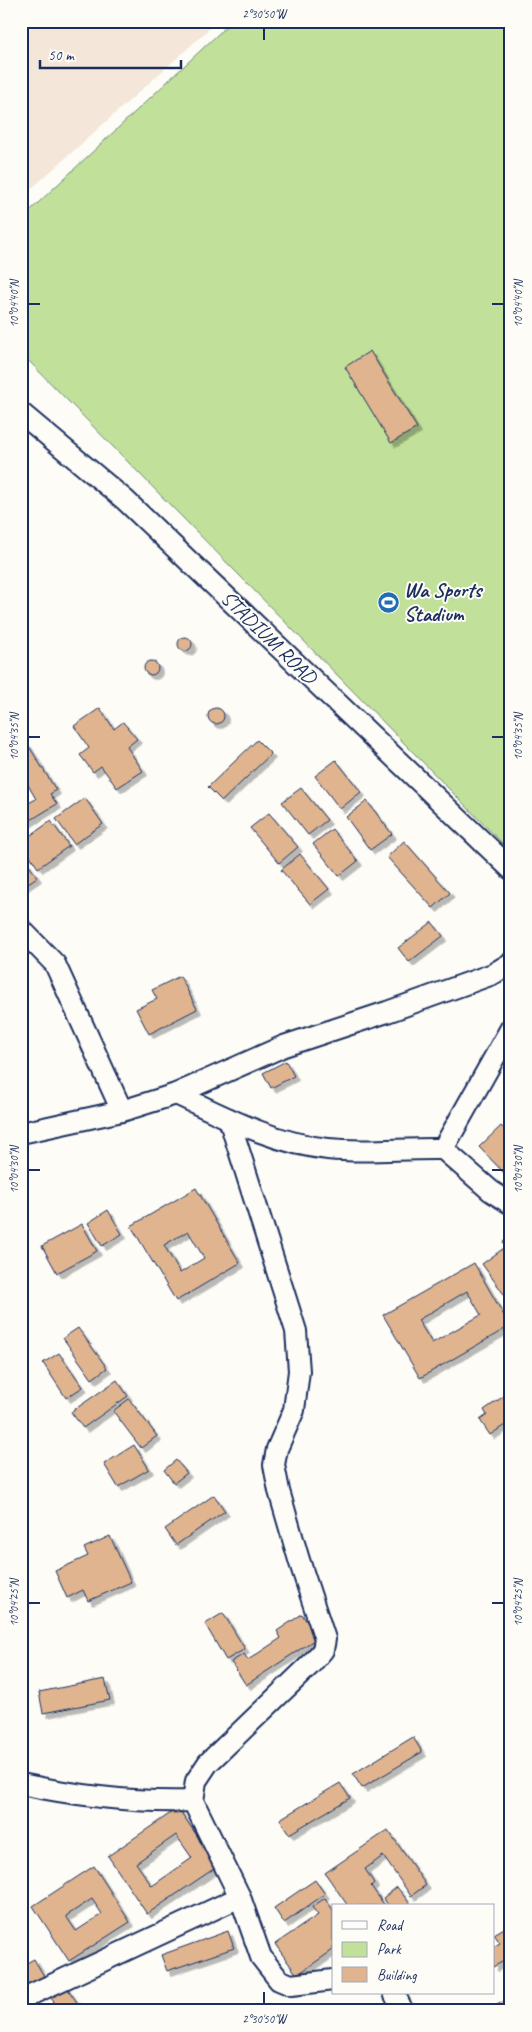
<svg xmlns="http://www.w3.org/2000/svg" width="532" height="2032" viewBox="0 0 532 2032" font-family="Caveat,sans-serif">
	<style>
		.built { fill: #f4e6d8 }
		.green { fill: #c1e19a; stroke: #6e887c }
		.building { fill: #dfb48f; stroke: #1b2f5e; fill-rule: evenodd; filter: url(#shadow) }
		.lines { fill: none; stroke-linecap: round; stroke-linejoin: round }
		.minor-casing { stroke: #1b2f5e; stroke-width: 24 }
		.minor { stroke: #fdfcf7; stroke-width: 20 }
		.ticks { fill: none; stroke: #1b2f5e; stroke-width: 2 }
		.labels { text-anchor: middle; stroke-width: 4; stroke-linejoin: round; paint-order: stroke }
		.poi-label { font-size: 21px; font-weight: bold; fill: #1b2f5e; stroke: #fdfcf7; text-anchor: start }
		.street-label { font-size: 21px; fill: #1b2f5e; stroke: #fdfcf7 }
		.neatline { fill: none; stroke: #1b2f5e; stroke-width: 2 }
		.ticks-label { font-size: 12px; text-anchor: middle; fill: #1b2f5e }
	</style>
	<defs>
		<filter id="shadow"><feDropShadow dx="4.5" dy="4.5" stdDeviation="0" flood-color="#0004"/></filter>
	</defs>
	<rect width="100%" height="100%" fill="#fdfcf7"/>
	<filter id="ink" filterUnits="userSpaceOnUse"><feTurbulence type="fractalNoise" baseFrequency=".02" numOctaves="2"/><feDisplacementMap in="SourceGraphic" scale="10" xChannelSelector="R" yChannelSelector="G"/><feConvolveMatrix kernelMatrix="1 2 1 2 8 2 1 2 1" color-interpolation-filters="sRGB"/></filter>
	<g filter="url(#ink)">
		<path class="built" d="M21 21H218L21 198Z"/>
		<path class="green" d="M232 21H511V852L21 353V219Z"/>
		<g class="building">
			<path d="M370 351 417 428 391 443 345 367Z"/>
			<circle cx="185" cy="644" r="7"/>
			<circle cx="151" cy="668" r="7"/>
			<path d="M100 708 114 729 123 722 137 739 127 747 143 771 117 788 101 766 93 772 80 755 89 748 74 726Z"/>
			<circle cx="216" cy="716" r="8"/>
			<path d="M257 740 271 754 222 801 208 787Z"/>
			<path d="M27 743 56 790 50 794 57 804 21 826V807L36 799 21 773V746Z"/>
			<path d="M336 760 361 792 340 809 315 776Z"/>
			<path d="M301 788 327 820 308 835 282 802Z"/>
			<path d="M85 798 103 824 74 844 56 819Z"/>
			<path d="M367 801 392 834 370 850 346 817Z"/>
			<path d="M511 812V828L502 819Z"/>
			<path d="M269 813 298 847 279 863 250 828Z"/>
			<path d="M51 821 69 846 38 868 21 842Z"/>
			<path d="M332 829 358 861 339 876 313 844Z"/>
			<path d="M404 841 450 893 433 908 387 857Z"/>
			<path d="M21 854 37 877 21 888Z"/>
			<path d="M300 854 329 889 310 904 281 870Z"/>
			<path d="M432 922 443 936 409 962 398 948Z"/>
			<path d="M180 976 197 1009 149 1034 136 1009 157 999 152 990Z"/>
			<path d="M286 1061 294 1076 271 1088 263 1073Z"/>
			<path d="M501 1126 511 1135V1180L479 1147Z"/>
			<path d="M196 1188 240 1263 176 1301 131 1226ZM188 1231 204 1258 180 1273 164 1245Z"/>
			<path d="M108 1210 122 1234 102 1246 88 1223Z"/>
			<path d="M82 1224 97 1251 57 1273 42 1246Z"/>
			<path d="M511 1236V1252L503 1242Z"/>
			<path d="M504 1248 511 1257V1304L482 1264Z"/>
			<path d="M474 1263 510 1326 420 1378 383 1315ZM467 1291 481 1315 432 1343 418 1320Z"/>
			<path d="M78 1328 107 1368 92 1379 63 1338Z"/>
			<path d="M59 1353 83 1387 66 1398 43 1363Z"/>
			<path d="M117 1380 128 1396 83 1428 71 1412Z"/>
			<path d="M511 1391V1421L490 1435 480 1420 487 1415 484 1410Z"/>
			<path d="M129 1399 157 1436 141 1448 113 1411Z"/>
			<path d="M134 1445 149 1469 118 1487 104 1464Z"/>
			<path d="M176 1460 187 1473 174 1483 164 1470Z"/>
			<path d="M214 1495 225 1511 176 1545 165 1529Z"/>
			<path d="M110 1536 131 1582 88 1601 83 1590 67 1598 55 1571 88 1556 84 1548Z"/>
			<path d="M223 1613 245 1649 226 1660 205 1624Z"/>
			<path d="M302 1614 317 1638 246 1685 231 1662 244 1654 248 1660 281 1638 277 1631Z"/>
			<path d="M105 1679 110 1700 43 1713 39 1692Z"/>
			<path d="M413 1737 422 1752 362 1788 353 1774Z"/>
			<path d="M340 1783 350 1798 289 1834 280 1819Z"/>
			<path d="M178 1808 218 1866 147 1914 108 1856ZM176 1835 192 1858 152 1886 136 1863Z"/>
			<path d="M388 1830 426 1885 411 1896 383 1856 365 1869 374 1883 371 1886 385 1906H348L325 1873Z"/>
			<path d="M94 1866 130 1922 69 1961 33 1906ZM92 1899 102 1914 76 1931 66 1916Z"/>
			<path d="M315 1880 325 1894 284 1923 274 1908Z"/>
			<path d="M397 1887 411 1905V1906H389L383 1898Z"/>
			<path d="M325 1898 333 1910V1950L297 1975 275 1944 318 1915 312 1907Z"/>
			<path d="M511 1924V1957L493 1967V1947L500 1943 494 1934Z"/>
			<path d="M228 1931 234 1948 167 1971 161 1955Z"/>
			<path d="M34 1959 44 1976 21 1988V1966Z"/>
			<path d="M63 1982 83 2011H60L47 1992Z"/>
			<path d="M508 1999 511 2004V2011H493L491 2008Z"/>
		</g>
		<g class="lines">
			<defs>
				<g id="minor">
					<path d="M21 413 125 500 511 869"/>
					<path d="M21 929 55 964 122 1111"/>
					<path d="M176 1094C225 1117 273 1143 328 1149 366 1153 405 1148 443 1149L491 1191 511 1204"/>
					<path d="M229 1119 296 1331 299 1371 294 1410 277 1449 274 1465 279 1491 299 1560 325 1639 323 1650 311 1664 208 1763 196 1781 193 1801 240 1897 261 1957 279 1980 291 1985 333 1980"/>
					<path d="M21 1133 122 1111 176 1094 284 1046 387 1012 493 974 511 963"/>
					<path d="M443 1149 511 1028"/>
					<path d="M21 1784C78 1796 135 1803 193 1801"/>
					<path d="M394 1993 403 2011"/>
					<path d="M21 2002 30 1995 240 1897"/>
				</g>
			</defs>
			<use href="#minor" class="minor-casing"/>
			<use href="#minor" class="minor"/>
		</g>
	</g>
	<path class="ticks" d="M264 28V40M28 304H40M492 304H504M28 737H40M492 737H504M28 1170H40M492 1170H504M28 1603H40M492 1603H504M264 1992V2004"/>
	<defs>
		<symbol id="stadium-disc" viewBox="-11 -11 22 22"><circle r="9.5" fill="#1f6fb2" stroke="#fdfcf7"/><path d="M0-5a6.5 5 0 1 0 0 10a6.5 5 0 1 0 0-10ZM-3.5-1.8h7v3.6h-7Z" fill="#fff"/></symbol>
	</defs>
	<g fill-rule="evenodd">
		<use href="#stadium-disc" x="376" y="590" width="25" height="25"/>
	</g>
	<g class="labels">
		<g class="poi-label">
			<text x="404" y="597">Wa Sports<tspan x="404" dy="24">Stadium</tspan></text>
		</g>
		<g class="street-label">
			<text transform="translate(269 637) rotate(44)" y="7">STADIUM ROAD</text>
		</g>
	</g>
	<rect width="532" height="2032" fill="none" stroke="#fdfcf7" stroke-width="55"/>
	<rect x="332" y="1904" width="162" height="90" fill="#fdfcf7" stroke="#a3aaba"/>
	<rect x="342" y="1921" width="25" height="8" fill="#fdfcf7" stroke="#a3aaba"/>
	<text x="377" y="1930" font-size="15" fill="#1b2f5e">Road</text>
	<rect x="342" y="1942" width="25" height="15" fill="#c1e19a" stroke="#a3aaba"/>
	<text x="377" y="1954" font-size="15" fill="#1b2f5e">Park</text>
	<rect x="342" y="1967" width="25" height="15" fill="#dfb48f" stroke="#a3aaba"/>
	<text x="377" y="1980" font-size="15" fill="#1b2f5e">Building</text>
	<path d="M40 60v8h141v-8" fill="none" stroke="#1b2f5e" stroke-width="2.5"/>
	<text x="48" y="60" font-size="15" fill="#1b2f5e" stroke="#fdfcf7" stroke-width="4" paint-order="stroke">50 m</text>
	<rect x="28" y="28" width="476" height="1976" class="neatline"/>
	<g class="ticks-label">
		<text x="264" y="18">2°30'50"W</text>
		<text transform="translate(14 304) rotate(-90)" y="4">10°04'40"N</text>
		<text transform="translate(518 304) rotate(-90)" y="4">10°04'40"N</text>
		<text transform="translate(14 737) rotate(-90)" y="4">10°04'35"N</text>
		<text transform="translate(518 737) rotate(-90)" y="4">10°04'35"N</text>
		<text transform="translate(14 1170) rotate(-90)" y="4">10°04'30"N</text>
		<text transform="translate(518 1170) rotate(-90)" y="4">10°04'30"N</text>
		<text transform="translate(14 1603) rotate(-90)" y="4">10°04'25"N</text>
		<text transform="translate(518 1603) rotate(-90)" y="4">10°04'25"N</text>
		<text x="264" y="2023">2°30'50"W</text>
	</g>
</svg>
